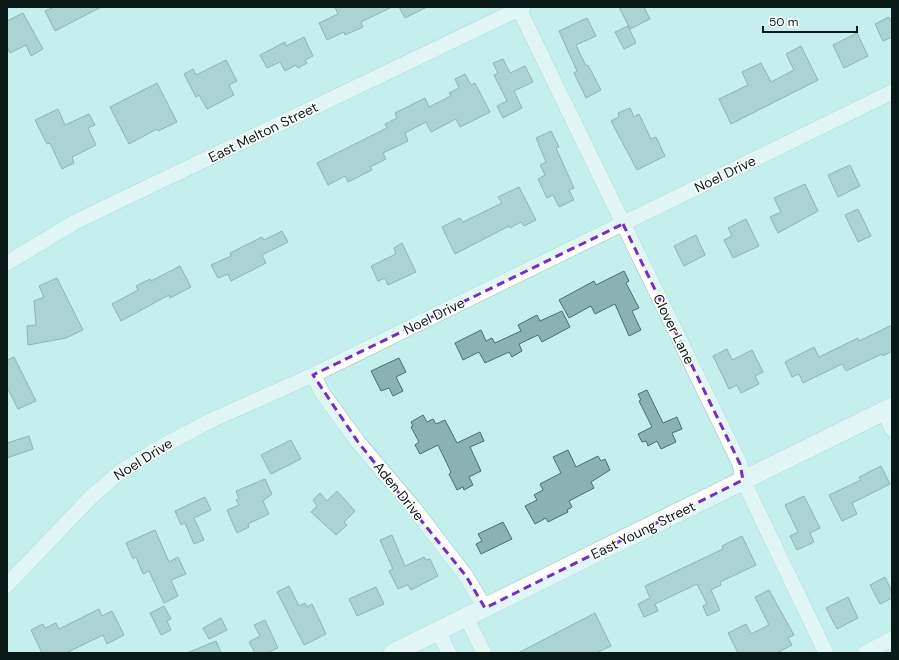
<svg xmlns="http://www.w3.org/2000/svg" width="899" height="660" viewBox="0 0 899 660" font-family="'DM Sans',sans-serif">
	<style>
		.building { fill: #8ab2b0; stroke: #486f6d }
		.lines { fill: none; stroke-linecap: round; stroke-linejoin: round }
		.minor-casing { stroke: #94bdba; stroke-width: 16 }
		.tertiary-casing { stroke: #94bdba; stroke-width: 20 }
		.minor { stroke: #fff; stroke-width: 15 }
		.tertiary { stroke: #fff; stroke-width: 19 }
		.marked { fill: none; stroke: #7b2cbf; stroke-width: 3; stroke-dasharray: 8 5; stroke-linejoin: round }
		.labels { text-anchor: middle; stroke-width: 3; stroke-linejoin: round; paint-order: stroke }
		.street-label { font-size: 14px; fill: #091918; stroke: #fff }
	</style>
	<rect width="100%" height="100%" fill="#c5efec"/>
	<g class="building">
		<path d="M54 7H101L55 31 45 11Z"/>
		<path d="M335 7H392L361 22 363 27 345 35 344 32 327 40 319 23 338 14Z"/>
		<path d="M399 7H427L405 18Z"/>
		<path d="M619 7H644L650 19 630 29Z"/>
		<path d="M23 13 43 49 31 56 26 45 10 53 7 47V21Z"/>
		<path d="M889 17 892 24V37L883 41 875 24Z"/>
		<path d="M587 18 596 36 576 45 586 66 588 65 601 90 586 98 574 73 577 71 559 31Z"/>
		<path d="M628 26 636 43 624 49 615 32Z"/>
		<path d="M857 33 868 56 844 68 833 45Z"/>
		<path d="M304 37 313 56 305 60 307 63 298 68 296 65 285 71 280 62 267 68 260 55 285 42 286 46Z"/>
		<path d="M801 46 818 80 731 124 719 99 748 85 742 72 761 63 771 82 794 70 786 54Z"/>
		<path d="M503 59 510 73 525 66 533 82 514 91 522 108 503 118 497 106 507 101 494 75 498 73 493 63Z"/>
		<path d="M226 60 237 81 229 85 234 95 207 109 199 95 196 97 184 74 193 69 196 75Z"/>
		<path d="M465 74 471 85 475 83 490 112 460 127 456 119 431 132 426 122 405 133 408 141 383 153 386 159 370 167 372 170 348 182 345 176 328 185 317 163 387 128 385 124 397 118 395 113 425 98 429 107 451 96 449 93 459 88 455 79Z"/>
		<path d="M157 83 177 122 158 131 157 129 129 144 110 107Z"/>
		<path d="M630 108 634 117 639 114 651 139 656 137 665 156 637 170 611 121 619 117 618 113Z"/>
		<path d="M58 109 65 125 89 114 95 125 88 128 96 145 72 157 74 163 62 169 50 143 47 144 35 120Z"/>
		<path d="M551 131 559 147 556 148 574 188 569 190 574 200 559 207 553 195 547 198 538 179 545 175 540 165 546 162 536 138Z"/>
		<path d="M850 165 860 186 838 197 828 175Z"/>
		<path d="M805 184 818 211 778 233 770 217 781 212 774 198Z"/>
		<path d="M519 187 536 220 524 226 521 222 510 228 509 226 455 254 442 227 460 218 463 222 502 203 498 197Z"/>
		<path d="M858 209 871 236 858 242 845 215Z"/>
		<path d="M746 219 759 246 733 258 724 240 732 236 728 228Z"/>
		<path d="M282 231 288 242 262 255 266 263 231 281 228 274 218 278 211 265 231 256 230 253 262 237 264 240Z"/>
		<path d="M696 235 705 255 684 266 674 246Z"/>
		<path d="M402 243 416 272 388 285 385 278 378 281 371 266 396 254 394 248Z"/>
		<path d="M180 266 191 287 170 298 169 295 121 321 112 304 138 290 136 286 150 279 151 281Z"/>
		<path d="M624 271 629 281 626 283 639 308 632 311 641 330 629 336 615 304 595 314 591 306 569 318 559 300 594 281 596 285Z"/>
		<path d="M57 278 83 330 66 338 28 345 27 326 36 325 34 301 44 297 39 286Z"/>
		<path d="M562 311 570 327 542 342 538 335 519 344 522 351 512 357 509 352 485 363 479 352 463 360 455 343 481 330 486 341 492 338 495 343 521 331 518 325 537 315 540 321Z"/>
		<path d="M892 325V351L883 356 882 354 846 371 842 364 803 383 799 374 792 377 785 362 814 347 819 357 858 338 859 341Z"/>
		<path d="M727 349 732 360 752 350 763 372 755 376 759 384 741 393 737 385 729 389 713 356Z"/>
		<path d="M14 357 36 401 18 409 7 387V360Z"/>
		<path d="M399 358 406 372 396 377 403 391 393 396 389 388 381 391 371 371Z"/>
		<path d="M647 390 663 423 677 417 682 429 672 433 676 442 661 449 657 441 648 446 646 441 642 442 638 434 652 427 639 401 641 400 638 394Z"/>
		<path d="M423 415 427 422 433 419 436 424 445 420 457 443 480 432 484 441 470 447 481 471 469 477 473 485 464 490 463 487 457 490 449 474 451 472 438 445 420 454 415 445 419 442 411 427 413 426 411 422Z"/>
		<path d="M29 436 33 449 7 458V443Z"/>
		<path d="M291 440 301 459 271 474 261 455Z"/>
		<path d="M568 450 576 467 598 456 601 461 605 459 610 470 591 482 594 488 569 501 572 507 567 510 568 512 548 522 546 518 535 524 525 506 537 500 534 495 543 490 540 484 561 473 553 457Z"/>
		<path d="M881 466 890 484 852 503 857 514 842 521 829 495 861 480 859 477Z"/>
		<path d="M265 479 272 494 263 501 269 514 248 524 249 527 237 533 227 510 239 505 236 500 239 499 236 491Z"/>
		<path d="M337 491 355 511 344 522 347 525 336 535 311 512 317 506 313 500 320 493 327 501Z"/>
		<path d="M804 496 820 528 810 533 814 542 797 550 790 536 798 532 785 505Z"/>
		<path d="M205 497 211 510 194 518 204 540 194 544 185 523 181 525 175 511Z"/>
		<path d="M503 522 512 539 481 554 476 544 482 541 478 534Z"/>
		<path d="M155 530 169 562 178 557 186 574 171 580 178 596 164 603 149 571 143 574 136 557 133 559 126 543Z"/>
		<path d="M392 535 405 566 424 557 426 560 430 559 438 576 411 590 408 585 398 589 389 571 393 569 380 540Z"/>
		<path d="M742 536 756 565 720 582 721 585 711 590 720 610 707 616 703 606 707 604 697 584 655 604 658 611 644 617 638 604 650 598 645 586 723 549 722 546Z"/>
		<path d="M885 577 892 592V598L880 604 870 585Z"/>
		<path d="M289 586 299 606 305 603 307 607 312 604 326 634 304 645 277 592Z"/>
		<path d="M376 587 384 604 357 616 349 599Z"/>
		<path d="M769 590 794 635 788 638 792 645 777 653H738L728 633 746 624 751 634 769 625 755 597Z"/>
		<path d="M848 597 858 618 837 629 826 608Z"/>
		<path d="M164 606 171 619 167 621 171 630 161 635 150 613Z"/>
		<path d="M99 609 102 616 112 611 124 635 107 644 103 635 66 653H42L31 630 43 624 45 628 56 623 59 629Z"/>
		<path d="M595 613 611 646 596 653H518Z"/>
		<path d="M221 618 227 630 209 639 203 628Z"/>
		<path d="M265 620 278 648 267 653H255L249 642 260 636 254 625Z"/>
		<path d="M216 641 221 653H187Z"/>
	</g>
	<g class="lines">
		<defs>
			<g id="minor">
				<path d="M518 7 740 464 743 480 826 653"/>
				<path d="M7 263 75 222 523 7"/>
				<path d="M313 375 323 394 358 442 413 507 466 576 485 608"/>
				<path d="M884 411 892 429"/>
				<path d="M7 585 91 497 120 472 153 451 212 420 313 375 892 92"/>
				<path d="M466 617 484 653"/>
				<path d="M438 631 449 653"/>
				<path d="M865 653 892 639"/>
			</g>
			<path id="tertiary" d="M393 653 892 407"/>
		</defs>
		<use href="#minor" class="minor-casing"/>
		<use href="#tertiary" class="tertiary-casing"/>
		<use href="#minor" class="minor"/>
		<use href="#tertiary" class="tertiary"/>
	</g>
	<path d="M0 0H899V660H0ZM623 224 740 464 743 480 485 608 466 576 358 442 313 375Z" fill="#c5efec" fill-opacity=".55" fill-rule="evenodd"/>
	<path class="marked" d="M623 224 740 464 743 480 485 608 466 576 358 442 313 375Z"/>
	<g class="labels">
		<g class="street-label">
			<text transform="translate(263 132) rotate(-26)" y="5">East Melton Street</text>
			<text transform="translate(725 174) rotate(-26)" y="5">Noel Drive</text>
			<text transform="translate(434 316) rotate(-26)" y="5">Noel Drive</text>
			<text transform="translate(674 329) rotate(64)" y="5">Clover Lane</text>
			<text transform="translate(143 459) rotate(-32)" y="5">Noel Drive</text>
			<text transform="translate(399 491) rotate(51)" y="5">Aden Drive</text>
			<text transform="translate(643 530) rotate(-26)" y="5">East Young Street</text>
		</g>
	</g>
	<rect width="899" height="660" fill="none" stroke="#091918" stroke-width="16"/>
	<path d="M763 26v6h94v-6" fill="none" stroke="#091918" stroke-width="2"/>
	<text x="769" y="26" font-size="12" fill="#091918" stroke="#ffffff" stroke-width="3" paint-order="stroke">50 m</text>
</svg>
